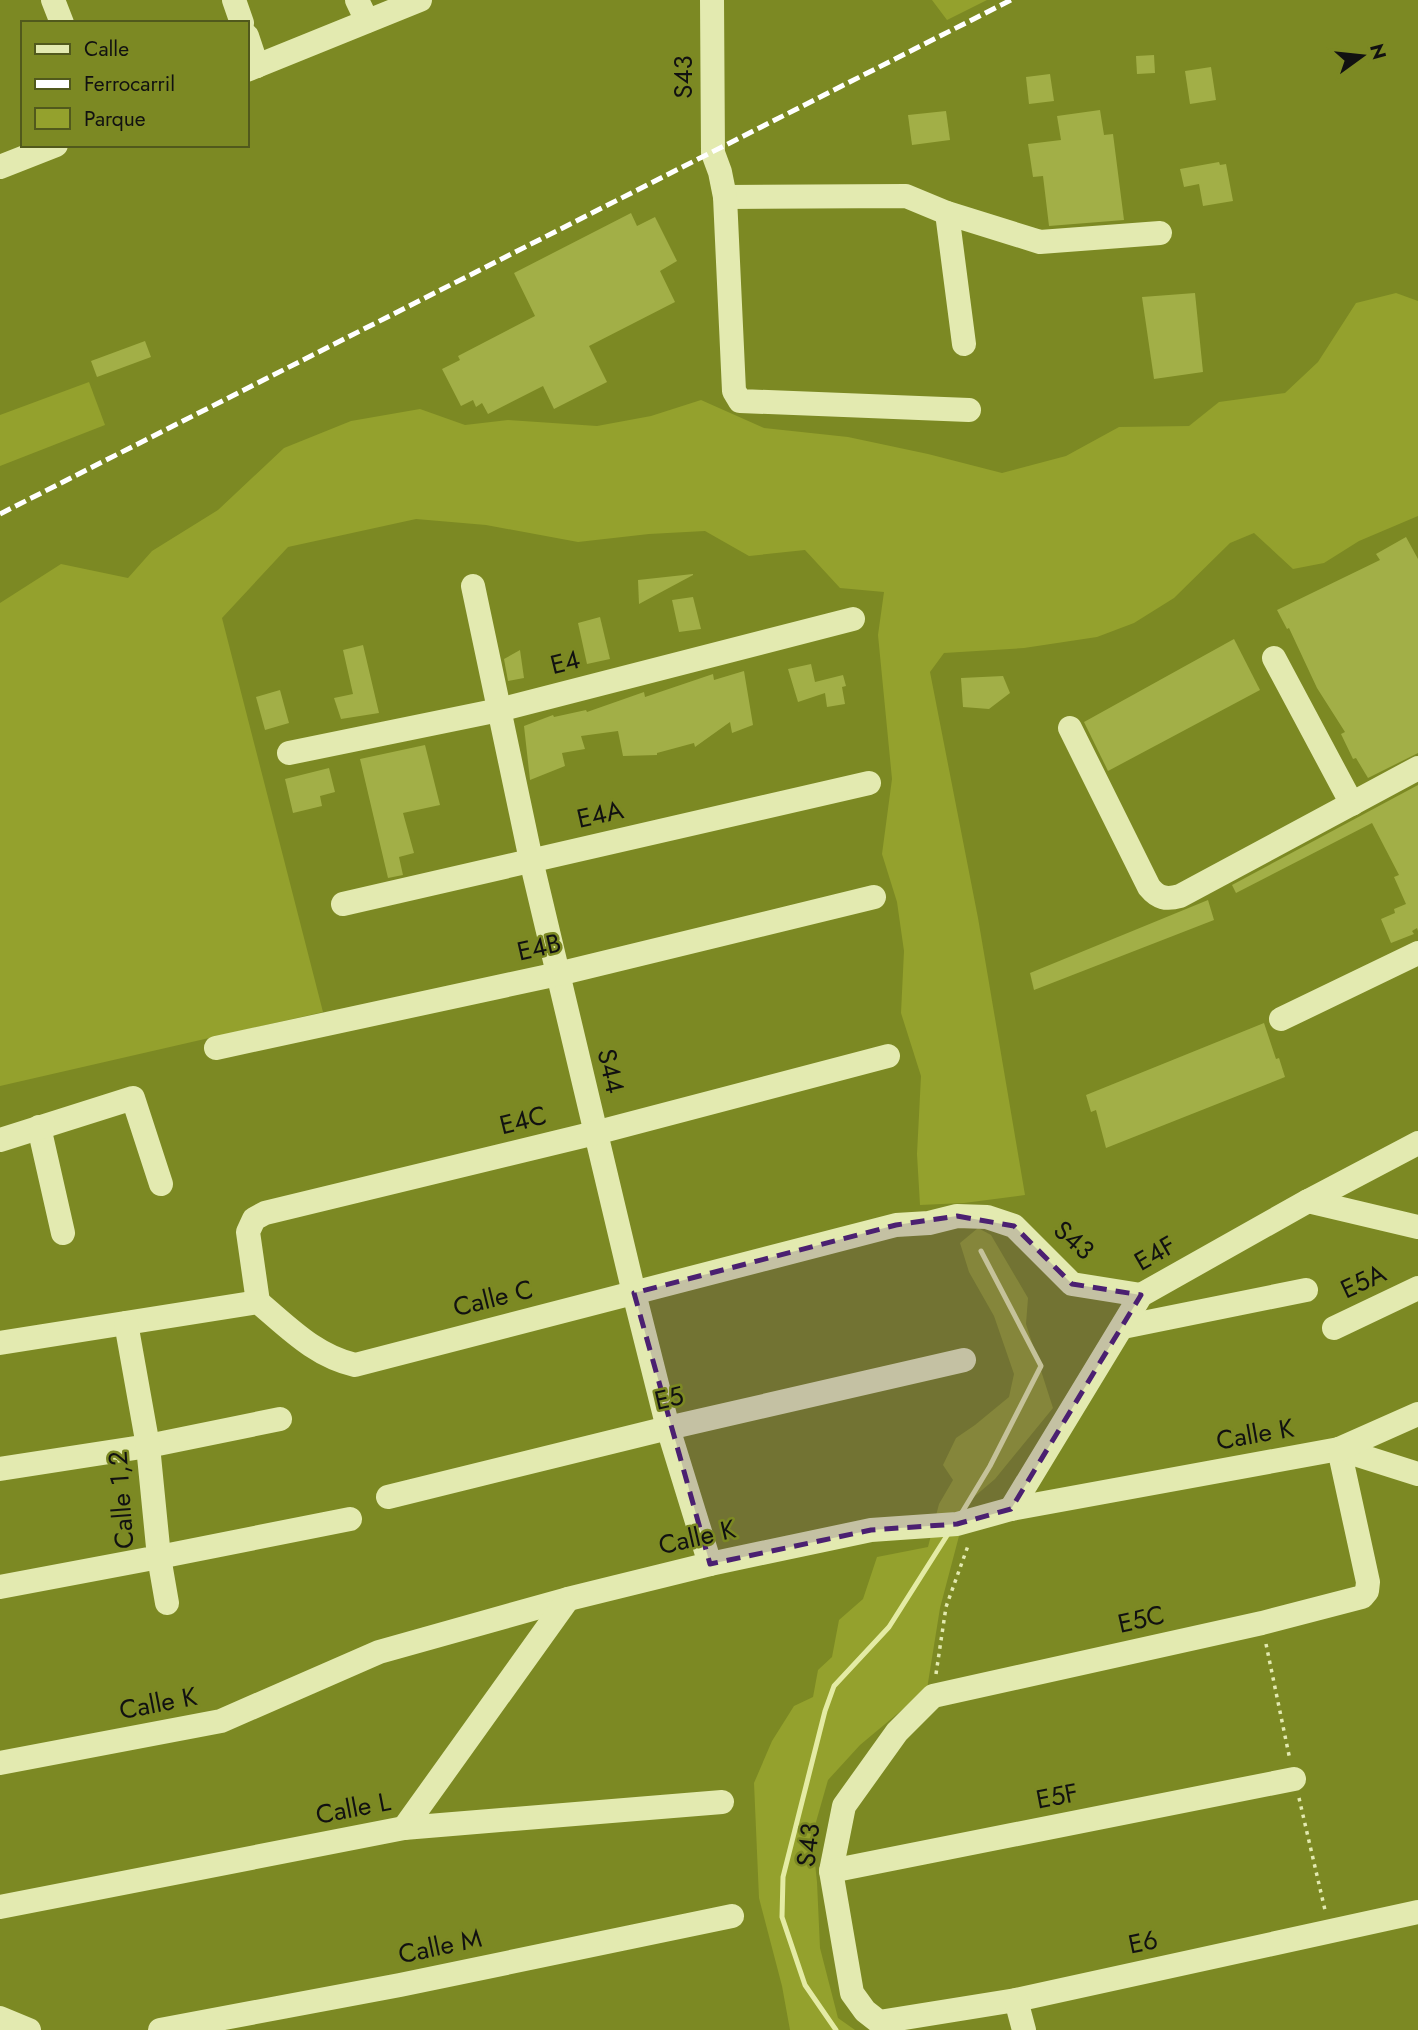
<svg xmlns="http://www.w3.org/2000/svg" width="1418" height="2030" viewBox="0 0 1418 2030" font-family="Jost,sans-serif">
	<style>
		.green { fill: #94a12d }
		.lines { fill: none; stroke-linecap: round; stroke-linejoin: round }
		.stream { stroke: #e4eba4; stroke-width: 5 }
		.building { fill: #a2af47 }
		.path { stroke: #e3eab0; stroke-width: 3.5; stroke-dasharray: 3.5 5; stroke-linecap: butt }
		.minor { stroke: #e3eab0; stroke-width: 24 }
		.rail { stroke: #fff; stroke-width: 5; stroke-dasharray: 12 5; stroke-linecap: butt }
		.marked { fill: #4b2071; fill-opacity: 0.2; stroke: #4b2071; stroke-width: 5; stroke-dasharray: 14 9; stroke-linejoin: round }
		.labels { text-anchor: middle; stroke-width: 5; stroke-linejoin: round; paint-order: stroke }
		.street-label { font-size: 26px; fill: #111; stroke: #7c8923 }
	</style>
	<rect width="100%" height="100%" fill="#7c8923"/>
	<g class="green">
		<path d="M932 0H987L947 20Z"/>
		<path d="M1396 293 1418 301V516L1359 541 1324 563 1293 569 1254 533 1230 543 1174 598 1134 623 1097 637 1024 648 944 653 930 672 978 918 1025 1195 964 1203 920 1205 917 1154 921 1076 901 1013 904 951 897 902 882 854 892 779 878 635 884 592 840 588 805 550 749 556 705 531 649 534 578 542 486 525 416 519 288 547 222 618 323 1012 0 1086V603L61 564 128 578 152 551 218 510 284 448 351 421 420 409 465 425 508 420 597 426 651 416 701 400 764 428 848 437 928 454 1002 473 1066 456 1119 427 1189 426 1219 402 1285 393 1318 362 1356 303Z"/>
		<path d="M89 382 105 425 0 466V415Z"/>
		<path d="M978 1228 991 1235 1028 1298 1026 1324 1053 1408 995 1479 968 1502 940 1608 927 1689 860 1745 828 1780 812 1836 817 1882 820 1948 838 2018 855 2030H790L782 1986 759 1898 754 1783 772 1741 794 1706 813 1697 818 1670 832 1657 839 1620 863 1599 877 1557 928 1547 939 1504 953 1480 943 1465 956 1438 975 1425 1009 1397 1014 1374 994 1316 969 1272 960 1243Z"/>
	</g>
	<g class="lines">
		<g class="stream">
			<path d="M961 1514 990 1466 1041 1366 981 1251"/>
			<path d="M836 2030 805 1985 782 1917 783 1877 825 1711 834 1686 889 1627 948 1534"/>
		</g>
	</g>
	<g class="building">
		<path d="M1154 55 1155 73 1137 74 1136 56Z"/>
		<path d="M1211 67 1216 100 1190 104 1185 71Z"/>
		<path d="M1050 74 1054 101 1029 104 1026 77Z"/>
		<path d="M1100 110 1104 135 1113 134 1124 220 1049 226 1043 176 1033 177 1028 144 1061 140 1057 116Z"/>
		<path d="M946 111 950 140 912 145 908 115Z"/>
		<path d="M1219 162 1220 165 1226 164 1233 201 1203 206 1199 184 1184 187 1180 169Z"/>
		<path d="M631 213 637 226 655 217 677 261 660 271 675 302 589 346 607 382 554 409 543 386 488 414 482 403 476 407 473 400 461 406 442 369 460 360 458 356 535 316 514 273Z"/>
		<path d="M1195 293 1203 372 1154 379 1142 297Z"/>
		<path d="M145 341 151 357 97 377 91 361Z"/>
		<path d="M1406 537 1418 559V753L1368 778 1356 758 1353 759 1341 734 1345 732 1317 688 1289 628 1287 629 1277 610 1380 560 1376 554Z"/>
		<path d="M693 574V575L639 604 638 580Z"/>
		<path d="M693 597 701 629 679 632 672 600Z"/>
		<path d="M600 617 610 659 587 664 578 623Z"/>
		<path d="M1234 639 1260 690 1108 771 1084 722Z"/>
		<path d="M363 645 379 713 341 719 334 698 353 694 343 650Z"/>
		<path d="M520 650 524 678 508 681 504 659Z"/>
		<path d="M811 664 815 682 843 675 846 686 842 687 845 704 827 707 825 693 798 702 788 669Z"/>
		<path d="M744 671 753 725 732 733 730 722 695 747 694 743 657 753V755L623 756 618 731 581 736 585 749 562 753 565 766 530 780 524 726 553 715 554 717 586 710 587 712 644 692 645 697 713 674 714 680Z"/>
		<path d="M1003 676 1010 693 989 709 963 707 961 678Z"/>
		<path d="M280 690 289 723 265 730 256 697Z"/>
		<path d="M425 745 440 805 403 813 414 853 399 857 403 875 388 878 360 759Z"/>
		<path d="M329 768 335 792 320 796 322 806 293 813 285 779Z"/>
		<path d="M1418 785V931L1417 928 1412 931 1414 934 1391 943 1381 919 1395 913 1394 909 1406 904 1394 877 1399 875 1372 823 1236 893 1232 885Z"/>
		<path d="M1208 900 1214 920 1034 990 1030 973Z"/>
		<path d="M1264 1023 1276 1059 1279 1058 1285 1077 1106 1148 1096 1110 1091 1112 1086 1095Z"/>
	</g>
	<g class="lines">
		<g class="path">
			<path d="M1266 1644 1290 1760"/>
			<path d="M936 1674 946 1607 969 1543"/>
			<path d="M1299 1798 1325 1910"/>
		</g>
		<g class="minor">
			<path d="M53 0 62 23"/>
			<path d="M234 0 242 23"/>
			<path d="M357 0 367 21"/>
			<path d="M712 0 713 153 720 172 725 197 906 196 947 213 1040 242 1160 233"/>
			<path d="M247 36 257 66"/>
			<path d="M247 70 420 0"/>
			<path d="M0 167 56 145"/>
			<path d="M725 197 734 391 740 401 969 410"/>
			<path d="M947 213 964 344"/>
			<path d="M473 586 531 860 634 1293 668 1428 710 1564"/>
			<path d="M1274 658 1352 804"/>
			<path d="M1070 728 1149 887C1158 898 1166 900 1180 896L1418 768"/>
			<path d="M289 753 499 710 853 619"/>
			<path d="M343 904 869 783"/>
			<path d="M1281 1019 1418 953"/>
			<path d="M216 1048 558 974 874 897"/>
			<path d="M39 1127 63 1233"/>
			<path d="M0 1140 133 1098 161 1184"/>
			<path d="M1308 1201 1418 1227"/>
			<path d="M258 1302 248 1232 254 1219 265 1213 595 1133 888 1056"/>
			<path d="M1123 1327 1306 1290"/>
			<path d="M1334 1328 1418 1288"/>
			<path d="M0 1343 258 1302C288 1327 315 1356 355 1365L896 1225 929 1223 957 1216 987 1217 1014 1226 1072 1284 1141 1295"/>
			<path d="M1339 1449 1368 1582 1367 1591 1362 1597 1262 1623 933 1696 897 1732 844 1806 831 1871 852 1993 865 2011 879 2022 1016 2000 1418 1912"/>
			<path d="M1339 1449 1418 1474"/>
			<path d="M0 1469 148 1446 280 1419"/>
			<path d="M388 1497 668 1428 964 1360"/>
			<path d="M1011 1509 1141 1295 1308 1201 1418 1143"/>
			<path d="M0 1587 159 1557 148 1446 126 1323"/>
			<path d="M167 1603 159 1557 350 1519"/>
			<path d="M0 1763 221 1721 379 1652 568 1599 710 1564 871 1530 957 1524 1011 1509 1339 1449 1418 1414"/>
			<path d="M404 1828 568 1599"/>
			<path d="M831 1871 1294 1779"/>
			<path d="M0 1907 404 1828 722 1802"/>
			<path d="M1016 2000 1024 2030"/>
			<path d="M0 2018 29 2030"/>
			<path d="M160 2030 400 1985 732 1916"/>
		</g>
		<path class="rail" d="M0 514 1011 0"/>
	</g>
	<path class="marked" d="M957 1216 1014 1226 1072 1284 1141 1295 1011 1509 957 1524 871 1530 710 1564 634 1293 896 1225Z"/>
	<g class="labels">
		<g class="street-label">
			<text transform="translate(683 77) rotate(-90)" y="9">S43</text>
			<text transform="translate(565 662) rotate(-14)" y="9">E4</text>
			<text transform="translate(600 814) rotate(-13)" y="9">E4A</text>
			<text transform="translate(539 947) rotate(-13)" y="9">E4B</text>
			<text transform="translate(611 1071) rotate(77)" y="9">S44</text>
			<text transform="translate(523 1120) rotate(-14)" y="9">E4C</text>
			<text transform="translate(1074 1240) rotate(41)" y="9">S43</text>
			<text transform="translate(1155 1253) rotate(-30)" y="9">E4F</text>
			<text transform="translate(1363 1281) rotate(-25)" y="9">E5A</text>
			<text transform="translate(493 1298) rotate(-14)" y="9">Calle C</text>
			<text transform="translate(669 1398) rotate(-13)" y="9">E5</text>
			<text transform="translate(1255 1434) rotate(-10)" y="9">Calle K</text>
			<text transform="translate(121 1500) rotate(-94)" y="9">Calle 1,2</text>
			<text transform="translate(697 1537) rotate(-13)" y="9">Calle K</text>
			<text transform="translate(1141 1619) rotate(-13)" y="9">E5C</text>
			<text transform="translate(158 1703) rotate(-11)" y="9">Calle K</text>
			<text transform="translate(1057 1796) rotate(-11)" y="9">E5F</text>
			<text transform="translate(353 1808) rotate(-11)" y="9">Calle L</text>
			<text transform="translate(808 1845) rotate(-83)" y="9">S43</text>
			<text transform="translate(1143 1942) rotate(-12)" y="9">E6</text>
			<text transform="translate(440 1946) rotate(-12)" y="9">Calle M</text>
		</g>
	</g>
	<rect x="21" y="21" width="228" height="126" fill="#7c8923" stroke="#51591c" stroke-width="2"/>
	<rect x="35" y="44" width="35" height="10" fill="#e3eab0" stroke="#51591c" stroke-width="2"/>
	<text x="84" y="56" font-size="21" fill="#111111">Calle</text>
	<rect x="35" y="79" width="35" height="10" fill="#ffffff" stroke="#51591c" stroke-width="2"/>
	<text x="84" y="91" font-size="21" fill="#111111">Ferrocarril</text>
	<rect x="35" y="108" width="35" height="21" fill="#94a12d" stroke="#51591c" stroke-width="2"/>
	<text x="84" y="126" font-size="21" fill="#111111">Parque</text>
	<g transform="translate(1362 56) rotate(75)" stroke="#7c8923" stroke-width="5" paint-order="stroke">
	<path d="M0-5L12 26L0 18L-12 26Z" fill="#111111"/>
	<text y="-10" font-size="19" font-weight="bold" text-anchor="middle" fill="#111111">N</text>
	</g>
</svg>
